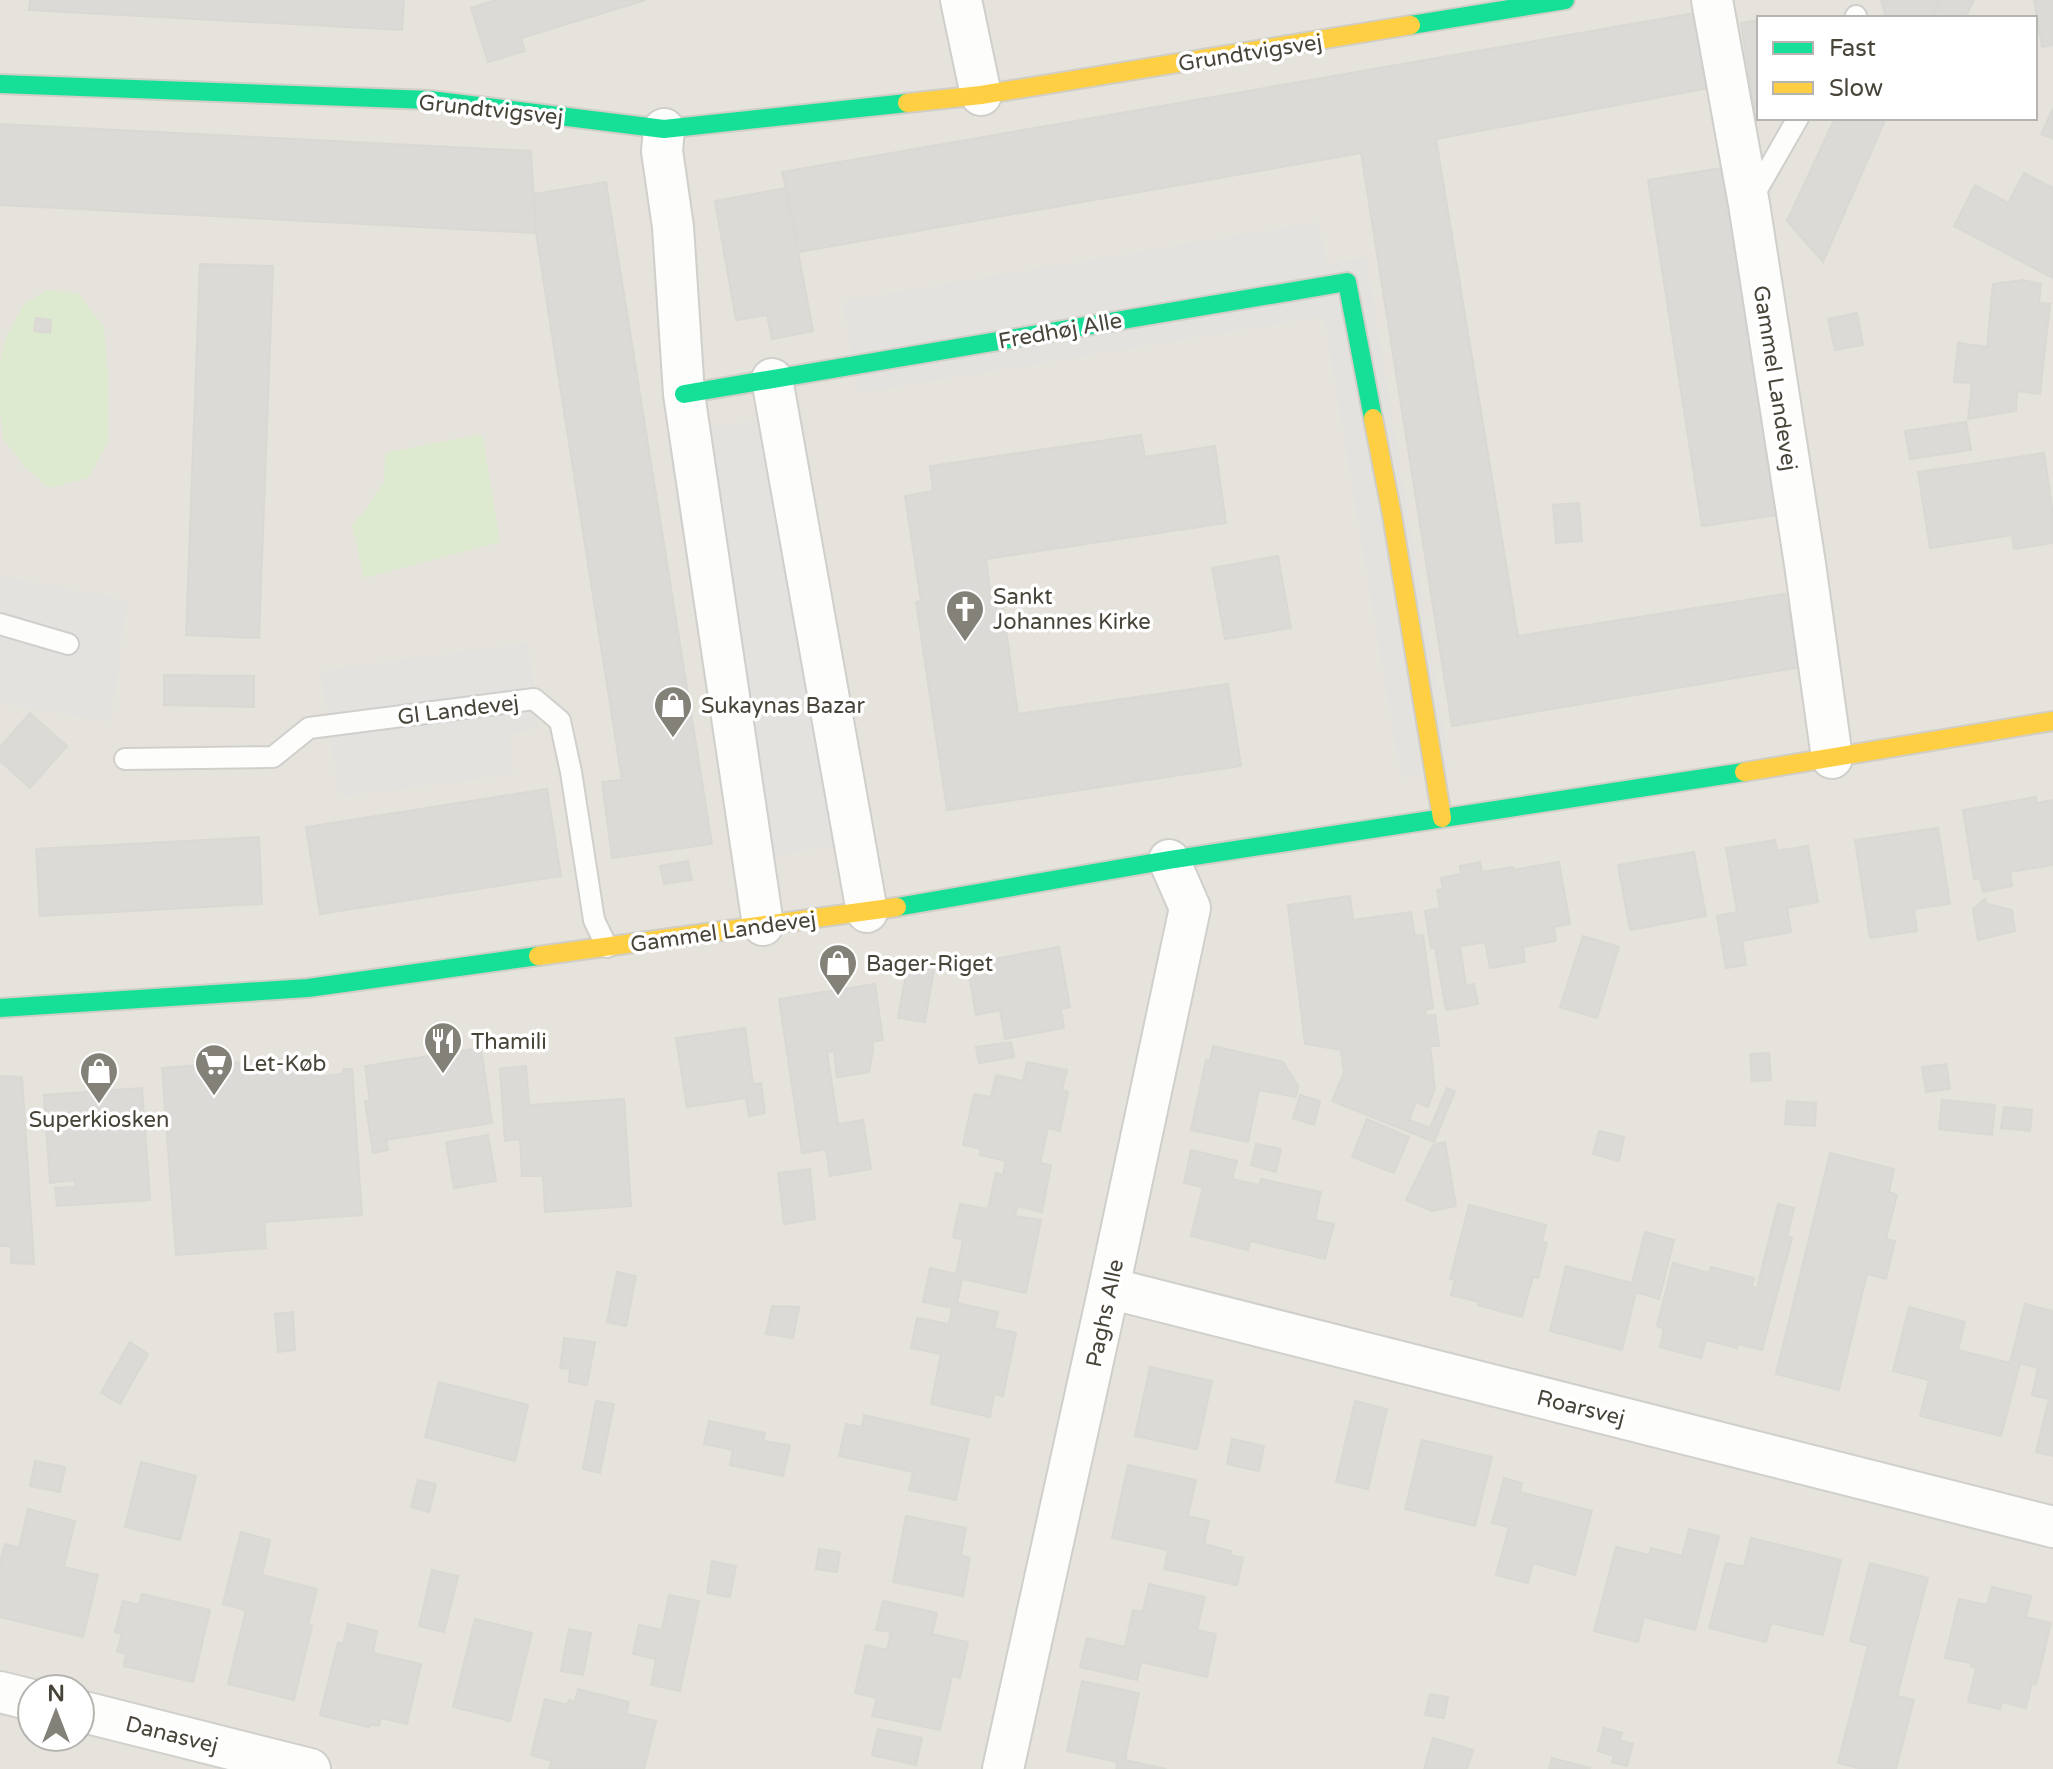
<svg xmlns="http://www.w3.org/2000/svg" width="2053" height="1769" viewBox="0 0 2053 1769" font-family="'Varela Round',sans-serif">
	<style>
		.residential { fill: #e5e3dc; fill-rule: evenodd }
		.green { fill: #ddead0 }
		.parking { fill: #e4e2de }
		.building { fill: #dcdad6; stroke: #dad8d3; stroke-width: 2 }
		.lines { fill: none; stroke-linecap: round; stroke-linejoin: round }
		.lane-casing { stroke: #d0cfcb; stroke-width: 24 }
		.street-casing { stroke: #d0cfcb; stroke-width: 44 }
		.fast-casing { stroke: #d0cec5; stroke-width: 22 }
		.slow-casing { stroke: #d0cec5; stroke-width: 22 }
		.lane { stroke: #fdfdfc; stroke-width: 20 }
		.street { stroke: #fdfdfc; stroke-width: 40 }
		.fast { stroke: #16e098; stroke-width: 18 }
		.slow { stroke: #ffcf43; stroke-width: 18 }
		.labels { text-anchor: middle; stroke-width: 7; stroke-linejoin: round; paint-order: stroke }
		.street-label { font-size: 22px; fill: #484439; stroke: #fff }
		.poi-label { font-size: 22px; fill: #484439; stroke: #fff; text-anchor: start }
	</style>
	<rect width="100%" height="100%" fill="#f2f1ed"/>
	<path class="residential" d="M0 0H2053V1769H0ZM1759 18H2035V118H1759ZM32 1689H80V1737H32Z"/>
	<g class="green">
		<path d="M47 290 78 293 104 327 108 373V442L88 478 49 488 23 465 3 438 0 409V364L5 339 24 304Z"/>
		<path d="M482 434 500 542 364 578 352 525 368 507 384 481 385 453Z"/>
	</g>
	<g class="parking">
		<path d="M1319 222 1326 264 1366 258 1450 770 1401 778 1324 316 858 393 843 301Z"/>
		<path d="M802 413 869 841 733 861 666 434Z"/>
		<path d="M0 576 127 600 111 722 0 703Z"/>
		<path d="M528 643 539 729 509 733 514 774 339 797 321 671Z"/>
	</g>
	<g class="building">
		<path d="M30 0H404L402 30 29 10Z"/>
		<path d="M496 0H646L521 38 525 51 488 62 471 8Z"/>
		<path d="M1881 0H1941L1932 18H1883L1885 14Z"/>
		<path d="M1941 0H1974L1965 18H1932Z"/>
		<path d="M2034 0H2053V45L2042 47Z"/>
		<path d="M1695 13 1709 88 1436 139 1518 636 1785 594 1801 667 1452 726 1361 153 798 252 786 188 782 172Z"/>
		<path d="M1759 20V118H1771L1756 120 1741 23Z"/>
		<path d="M2053 109V139L2041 134Z"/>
		<path d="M1835 118H1886L1823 262 1787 221Z"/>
		<path d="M0 124 531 151 536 233 0 205Z"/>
		<path d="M1722 168 1778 515 1702 526 1648 180Z"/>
		<path d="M2024 173 2053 188V278L1954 226 1975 185 2008 203Z"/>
		<path d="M606 182 712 844 612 858 602 782 622 780 536 233 534 194Z"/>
		<path d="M786 188 813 331 772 339 767 315 736 320 715 201Z"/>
		<path d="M200 264 273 266 259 638 186 635Z"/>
		<path d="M2023 280 2041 284 2039 303 2050 304 2040 394 2017 391 2016 411 1968 419 1972 383 1954 382 1958 343 1987 347 1993 284Z"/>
		<path d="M1857 313 1863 345 1835 350 1828 319Z"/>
		<path d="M36 318 51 320 50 333 34 331Z"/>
		<path d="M1966 422 1971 450 1910 459 1905 431Z"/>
		<path d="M1141 435 1145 457 1215 446 1226 523 986 559 990 590 1000 588 1018 714 1228 684 1241 766 947 810 916 602 921 601 905 496 933 491 930 466Z"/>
		<path d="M2044 453 2053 514V543L2014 549 2012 535 1930 548 1918 472Z"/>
		<path d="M1579 503 1582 541 1556 543 1553 505Z"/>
		<path d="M1278 556 1291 628 1225 639 1212 568Z"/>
		<path d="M164 675 254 676V707L164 705Z"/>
		<path d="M30 713 67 746 30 788 0 761V747Z"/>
		<path d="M547 789 561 876 320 914 306 827Z"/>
		<path d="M2036 797V803L2053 800V865L2010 872 2012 886 1983 892 1980 878 1974 879 1963 810Z"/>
		<path d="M1938 828 1950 904 1914 909 1917 931 1870 938 1855 840Z"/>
		<path d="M259 837 262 904 40 916 36 849Z"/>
		<path d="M1775 840 1777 851 1808 846 1818 902 1787 908 1791 932 1742 941 1746 965 1726 968 1717 916 1737 912 1726 848Z"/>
		<path d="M1694 852 1706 916 1630 930 1618 865Z"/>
		<path d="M688 861 692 880 664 884 660 866Z"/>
		<path d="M1480 862 1482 872 1513 867V870L1559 862 1570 924 1554 927 1556 941 1523 947 1525 962 1490 968 1485 942 1460 946 1466 986 1474 984 1478 1004 1446 1010 1435 947 1431 948 1425 911 1440 908 1437 890 1443 889 1441 878 1461 874 1460 866Z"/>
		<path d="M1350 896 1353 920 1411 912 1415 936 1423 935 1433 1008 1425 1010 1426 1016 1435 1015 1439 1046H1430L1435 1089 1428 1107 1416 1102 1409 1120 1430 1128 1447 1088 1455 1091 1434 1142 1332 1101 1344 1072 1341 1050 1305 1044 1288 905Z"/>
		<path d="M1985 899 1987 904 2012 910 2015 931 1978 940 1973 909Z"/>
		<path d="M1583 936 1619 947 1597 1018 1560 1007Z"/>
		<path d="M1059 947 1070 1007 1061 1009 1064 1028 1005 1039 1000 1010 976 1015 968 969 994 965 993 959Z"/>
		<path d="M908 963 934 968 925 1022 898 1018Z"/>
		<path d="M875 984 883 1040 872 1042 873 1050 869 1072 837 1077 834 1051 827 1052 838 1124 863 1120 871 1169 830 1176 826 1149 802 1153 779 999Z"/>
		<path d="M745 1028 753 1084 761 1083 765 1113 749 1116 746 1098 687 1107 676 1038Z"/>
		<path d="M1011 1042 1014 1057 979 1063 976 1047Z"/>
		<path d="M1213 1046 1283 1062 1298 1086 1296 1097 1259 1090 1248 1142 1191 1130 1206 1060 1210 1061Z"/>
		<path d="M481 1048 492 1123 386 1140 388 1150 373 1153 365 1101H370L365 1066Z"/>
		<path d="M1769 1053 1771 1080 1752 1081 1750 1054Z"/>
		<path d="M311 1057 318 1077 343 1074V1069H352L362 1215 264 1222 266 1248 176 1255 162 1068Z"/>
		<path d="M1027 1062 1067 1070 1062 1090 1068 1092 1060 1131 1048 1128 1040 1163 1051 1165 1042 1212 1017 1206 1015 1216 1041 1220 1026 1293 962 1279 957 1303 998 1312 994 1328 1016 1333 1003 1396 994 1394 990 1417 931 1404 941 1354 911 1348 917 1318 949 1324 952 1308 923 1302 930 1268 956 1274 963 1240 953 1237 960 1204 988 1209 996 1173 1003 1175 1006 1161 980 1155 981 1149 963 1145 974 1094 991 1097 996 1075 1023 1081Z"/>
		<path d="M1946 1064 1950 1089 1926 1092 1922 1067Z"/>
		<path d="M526 1066 529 1105 624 1099 631 1206 545 1212 543 1176H522L520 1139 505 1141 500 1069Z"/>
		<path d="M0 1076 22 1077 34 1264 11 1263V1246H0Z"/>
		<path d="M142 1088 150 1200 57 1206 55 1188 75 1187V1180L50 1183 44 1095Z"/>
		<path d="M1300 1095 1320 1101 1314 1125 1293 1118Z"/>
		<path d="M1942 1100 1995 1105 1992 1135 1939 1129Z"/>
		<path d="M1787 1101 1816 1103 1815 1126 1785 1124Z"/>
		<path d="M2004 1107 2032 1110 2030 1131 2001 1128Z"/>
		<path d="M1367 1119 1409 1137 1394 1173 1352 1157Z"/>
		<path d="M1599 1131 1624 1137 1619 1161 1593 1154Z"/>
		<path d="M488 1135 496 1181 454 1188 446 1142Z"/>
		<path d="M1445 1142 1456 1206 1432 1211 1406 1200 1433 1145Z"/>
		<path d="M1256 1144 1281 1149 1276 1172 1251 1165Z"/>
		<path d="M1191 1150 1237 1161 1232 1179 1259 1185 1261 1179 1321 1192 1315 1220 1334 1224 1325 1259 1250 1241 1248 1250 1191 1236 1203 1187 1184 1183Z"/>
		<path d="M1830 1153 1894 1169 1889 1192 1897 1195 1886 1239 1895 1241 1886 1279 1867 1274 1839 1390 1776 1374Z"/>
		<path d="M810 1169 815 1219 784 1224 778 1173Z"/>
		<path d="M1778 1204 1794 1208 1787 1236 1792 1238 1762 1350 1738 1344 1737 1348 1706 1340 1701 1358 1660 1347 1664 1329 1657 1326 1673 1263 1709 1273 1711 1267 1754 1278 1752 1287 1757 1288Z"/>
		<path d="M1469 1205 1546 1225 1542 1241 1547 1243 1538 1278 1533 1277 1522 1317 1478 1305 1479 1302 1451 1295 1455 1280 1450 1279Z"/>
		<path d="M1645 1232 1674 1240 1659 1299 1636 1292 1622 1350 1550 1331 1566 1266 1632 1283Z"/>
		<path d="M617 1272 636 1276 626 1326 607 1322Z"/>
		<path d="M2025 1304 2053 1311V1456L2036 1452 2049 1399 2032 1395 2038 1368 2020 1363 2001 1436 1920 1416 1929 1380 1893 1371 1909 1307 1965 1322 1958 1350 2010 1363Z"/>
		<path d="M772 1306 799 1307 793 1338 766 1334Z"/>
		<path d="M293 1312 295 1350 278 1352 275 1314Z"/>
		<path d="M564 1338 595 1342 587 1385 569 1382 570 1369 560 1368Z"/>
		<path d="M130 1342 148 1354 120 1404 101 1393Z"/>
		<path d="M1150 1367 1212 1381 1197 1449 1135 1436Z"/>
		<path d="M439 1382 528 1405 515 1461 425 1437Z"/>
		<path d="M596 1401 614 1404 600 1473 583 1469Z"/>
		<path d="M1355 1401 1387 1409 1368 1489 1336 1482Z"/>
		<path d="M864 1415 969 1439 956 1500 909 1490 913 1472 839 1456 846 1424 862 1427Z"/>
		<path d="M709 1421 765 1433 763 1441 790 1445 783 1476 730 1465 733 1450 704 1444Z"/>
		<path d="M1232 1439 1264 1446 1259 1471 1227 1464Z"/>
		<path d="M1422 1440 1492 1457 1475 1526 1405 1509Z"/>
		<path d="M35 1461 65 1467 60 1492 30 1486Z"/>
		<path d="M141 1462 196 1476 180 1540 125 1527Z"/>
		<path d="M1128 1465 1196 1480 1188 1516 1209 1521 1204 1544 1231 1551 1230 1555 1243 1558 1237 1585 1164 1569 1168 1550 1112 1538Z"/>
		<path d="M1504 1478 1522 1483 1520 1492 1592 1511 1575 1575 1533 1563 1528 1583 1496 1575 1509 1527 1492 1523Z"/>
		<path d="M418 1480 436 1484 429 1512 411 1507Z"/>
		<path d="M28 1509 75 1521 64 1567 98 1575 83 1637 0 1617V1563L5 1544 19 1548Z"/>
		<path d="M906 1516 966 1528 961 1555 970 1558 963 1596 893 1582Z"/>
		<path d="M1689 1529 1719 1536 1695 1630 1644 1617 1638 1642 1594 1631 1616 1547 1649 1555 1651 1548 1682 1556Z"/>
		<path d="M241 1532 270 1540 262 1575 317 1589 308 1625 312 1626 294 1700 228 1684 246 1610 223 1604Z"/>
		<path d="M1751 1538 1841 1560 1823 1635 1771 1623 1766 1642 1709 1628 1726 1563 1744 1567Z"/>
		<path d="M819 1549 840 1552 837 1572 816 1569Z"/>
		<path d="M712 1561 736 1566 730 1597 707 1593Z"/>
		<path d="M1870 1563 1928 1578 1897 1696 1914 1700 1896 1769H1862L1838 1763 1868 1646 1850 1641Z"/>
		<path d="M432 1570 458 1576 444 1632 419 1626Z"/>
		<path d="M1149 1584 1205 1597 1197 1630 1216 1634 1207 1677 1141 1662 1137 1680 1080 1667 1087 1638 1125 1647 1133 1610 1143 1612Z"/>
		<path d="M1992 1587 2031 1596 2026 1617 2051 1623 2036 1685 2032 1683 2026 1708 2002 1702 2000 1709 1968 1702 1976 1668 1971 1667V1663L1945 1658 1959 1599 1987 1605Z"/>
		<path d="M142 1594 210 1610 193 1682 124 1666 126 1654 117 1651 122 1634 115 1632 123 1601 139 1605Z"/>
		<path d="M669 1595 699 1601 680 1691 651 1685 656 1659 633 1654 639 1625 662 1630Z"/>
		<path d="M883 1601 937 1613 932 1634 968 1642 960 1678 952 1676 940 1730 872 1716 877 1698 855 1693 866 1645 887 1650 891 1632 876 1630Z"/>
		<path d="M475 1619 532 1633 510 1721 453 1707Z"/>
		<path d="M348 1624 377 1631 373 1653 421 1664 407 1724 381 1718 379 1726 370 1725 369 1727 320 1715 338 1643 343 1644Z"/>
		<path d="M569 1629 591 1633 583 1675 561 1671Z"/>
		<path d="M1082 1681 1139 1693 1125 1760 1166 1769H1116L1117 1762 1067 1751Z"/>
		<path d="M578 1689 629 1702 626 1714 656 1721 644 1769H549L552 1761 531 1755 545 1699 567 1705 569 1700 575 1702Z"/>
		<path d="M1430 1694 1448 1697 1444 1718 1425 1715Z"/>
		<path d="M1604 1728 1622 1733 1620 1740 1633 1744 1627 1766 1612 1762 1614 1756 1598 1751Z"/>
		<path d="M878 1729 922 1738 916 1765 872 1755Z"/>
		<path d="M1433 1738 1473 1750 1467 1769H1424Z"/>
		<path d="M1552 1758 1590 1768 1589 1769H1549Z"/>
	</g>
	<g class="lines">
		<defs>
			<g id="lane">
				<path d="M1855 18 1856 16"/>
				<path d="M1751 200 1798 118"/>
				<path d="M0 624 68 644"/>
				<path d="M125 759 273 757 309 728 534 699 560 721 571 772 594 920 607 947"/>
			</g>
			<g id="street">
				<path d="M961 0 981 95"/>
				<path d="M1712 0 1749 204 1805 564 1832 758"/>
				<path d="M664 129 662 151 673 227 684 394 763 925"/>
				<path d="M772 379 867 912"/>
				<path d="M1109 1288 2053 1527"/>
				<path d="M0 1692 32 1700"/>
				<path d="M80 1711 310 1769"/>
				<path d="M1003 1769 1109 1288 1190 908 1169 860"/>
			</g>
			<g id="fast">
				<path d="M1411 25 1565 0"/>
				<path d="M0 84 430 100 664 129 907 103"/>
				<path d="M684 394 1347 282 1373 418"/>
				<path d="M897 907 1169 860 1744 772"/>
				<path d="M0 1008 308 988 538 956"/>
			</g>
			<g id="slow">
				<path d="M907 103 981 95 1411 25"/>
				<path d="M1373 418 1392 515 1442 818"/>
				<path d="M1744 772 2053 721"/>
				<path d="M538 956 897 907"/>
			</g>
		</defs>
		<use href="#lane" class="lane-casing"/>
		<use href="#street" class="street-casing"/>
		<use href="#fast" class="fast-casing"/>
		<use href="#slow" class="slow-casing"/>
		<use href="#lane" class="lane"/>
		<use href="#street" class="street"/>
		<use href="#fast" class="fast"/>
		<use href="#slow" class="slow"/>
	</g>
	<defs>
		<symbol id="church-pin" viewBox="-11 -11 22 30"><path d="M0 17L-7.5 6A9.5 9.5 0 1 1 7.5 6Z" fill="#848178" stroke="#fff"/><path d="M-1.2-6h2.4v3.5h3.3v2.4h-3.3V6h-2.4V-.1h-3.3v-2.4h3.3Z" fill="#fff"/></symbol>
		<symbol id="shop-pin" viewBox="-11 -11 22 30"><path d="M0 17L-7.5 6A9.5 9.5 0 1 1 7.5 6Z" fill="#848178" stroke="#fff"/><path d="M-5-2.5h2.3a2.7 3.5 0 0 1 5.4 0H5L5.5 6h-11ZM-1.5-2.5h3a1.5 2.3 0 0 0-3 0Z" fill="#fff"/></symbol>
		<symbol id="restaurant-pin" viewBox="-11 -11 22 30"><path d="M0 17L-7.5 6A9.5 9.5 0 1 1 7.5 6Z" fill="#848178" stroke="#fff"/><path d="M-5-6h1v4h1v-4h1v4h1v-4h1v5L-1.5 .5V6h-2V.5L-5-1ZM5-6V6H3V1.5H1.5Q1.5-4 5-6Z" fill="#fff"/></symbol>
		<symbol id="supermarket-pin" viewBox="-11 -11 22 30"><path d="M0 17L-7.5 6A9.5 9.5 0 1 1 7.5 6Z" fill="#848178" stroke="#fff"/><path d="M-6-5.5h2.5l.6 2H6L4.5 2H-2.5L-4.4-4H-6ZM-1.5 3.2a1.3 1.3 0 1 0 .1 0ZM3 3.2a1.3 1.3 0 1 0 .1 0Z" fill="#fff"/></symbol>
	</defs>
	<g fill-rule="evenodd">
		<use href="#church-pin" x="943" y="587" width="44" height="60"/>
		<use href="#shop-pin" x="651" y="683" width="44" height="60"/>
		<use href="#shop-pin" x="816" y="941" width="44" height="60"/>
		<use href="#restaurant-pin" x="421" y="1019" width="44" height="60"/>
		<use href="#supermarket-pin" x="192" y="1041" width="44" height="60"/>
		<use href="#shop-pin" x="77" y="1049" width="44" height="60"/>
	</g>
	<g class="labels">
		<g class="street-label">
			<text transform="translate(1250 52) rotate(-9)" y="8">Grundtvigsvej</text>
			<text transform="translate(491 109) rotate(6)" y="8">Grundtvigsvej</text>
			<text transform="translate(1060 330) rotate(-10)" y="8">Fredhøj Alle</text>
			<text transform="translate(1776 378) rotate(81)" y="8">Gammel Landevej</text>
			<text transform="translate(458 709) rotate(-7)" y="8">Gl Landevej</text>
			<text transform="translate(723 931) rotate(-8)" y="8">Gammel Landevej</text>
			<text transform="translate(1104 1313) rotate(-78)" y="8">Paghs Alle</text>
			<text transform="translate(1581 1407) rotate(14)" y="8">Roarsvej</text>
			<text transform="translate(172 1734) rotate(14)" y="8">Danasvej</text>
		</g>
		<g class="poi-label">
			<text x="993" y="604">Sankt<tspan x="993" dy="25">Johannes Kirke</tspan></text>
			<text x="701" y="713">Sukaynas Bazar</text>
			<text x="866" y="971">Bager-Riget</text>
			<text x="471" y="1049">Thamili</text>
			<text x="242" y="1071">Let-Køb</text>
			<text x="99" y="1127" text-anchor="middle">Superkiosken</text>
		</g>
	</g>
	<rect x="1757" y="16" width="280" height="104" fill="#ffffff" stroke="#b6b4b0" stroke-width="2"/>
	<rect x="1773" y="42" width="40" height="12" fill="#16e098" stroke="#b6b4b0" stroke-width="2"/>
	<text x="1829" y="56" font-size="24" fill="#484439">Fast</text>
	<rect x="1773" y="82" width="40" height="12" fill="#ffcf43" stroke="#b6b4b0" stroke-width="2"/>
	<text x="1829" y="96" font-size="24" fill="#484439">Slow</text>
	<g transform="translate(56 1713)"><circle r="38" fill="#ffffff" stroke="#b6b4b0" stroke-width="2"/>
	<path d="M0-6L14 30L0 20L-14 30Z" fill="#848178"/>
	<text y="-12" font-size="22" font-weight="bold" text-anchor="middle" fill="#484439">N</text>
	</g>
</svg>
